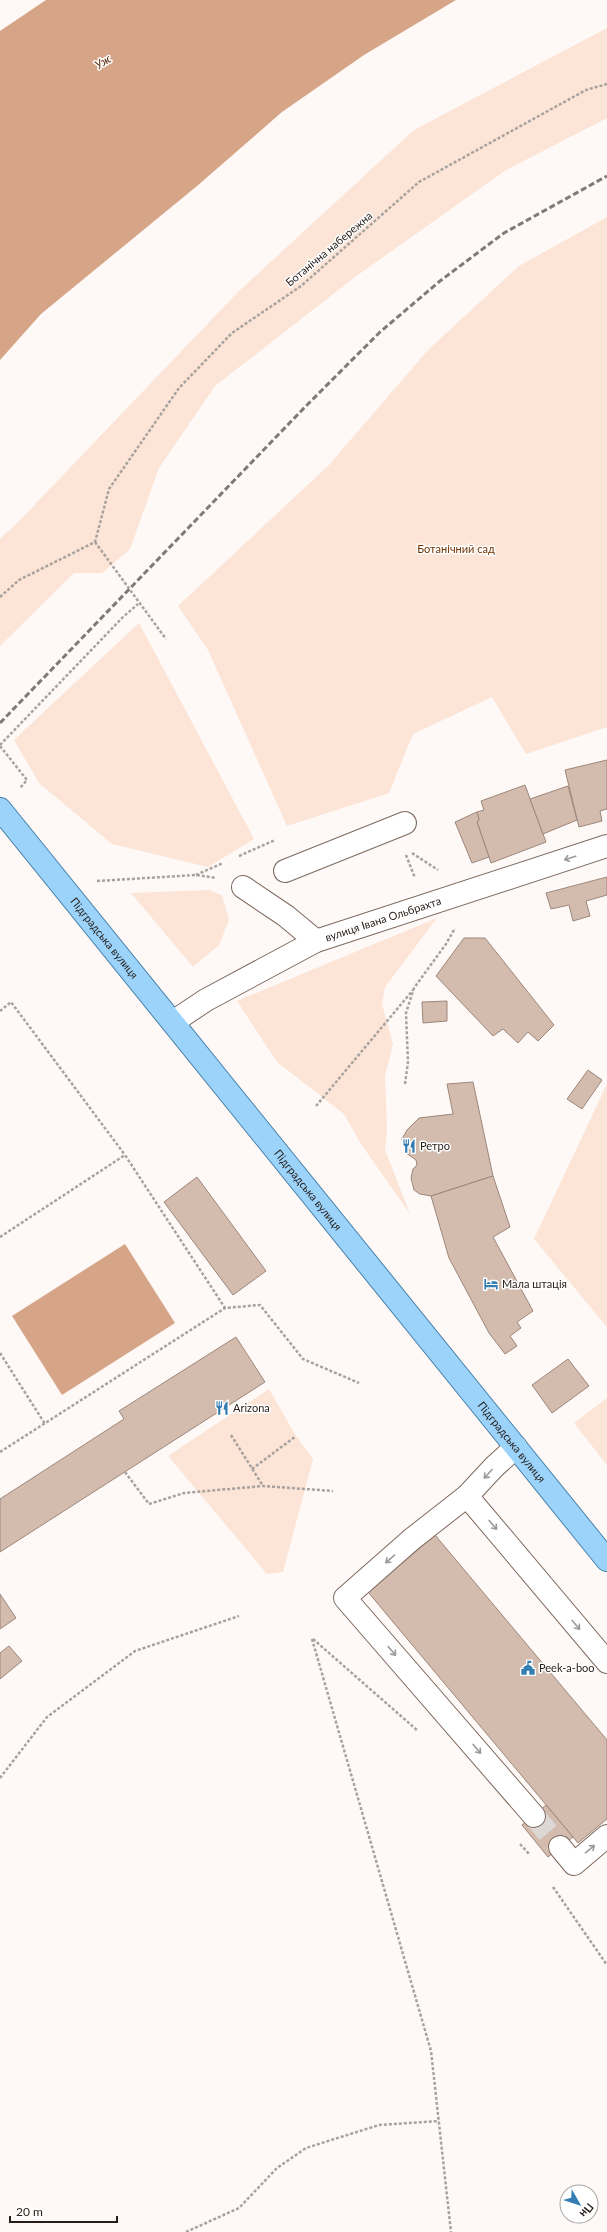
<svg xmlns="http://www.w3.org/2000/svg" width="607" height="2232" viewBox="0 0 607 2232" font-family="Lato,sans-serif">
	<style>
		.green { fill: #fce4d6 }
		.water { fill: #d6a588 }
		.building { fill: #d3bbae; stroke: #9d877b }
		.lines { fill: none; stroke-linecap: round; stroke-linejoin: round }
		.minor-tunnel { stroke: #ddd8d5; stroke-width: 22; stroke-dasharray: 22 11; stroke-linecap: butt }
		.minor-casing { stroke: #7e695e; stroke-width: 24 }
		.major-casing { stroke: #4780a9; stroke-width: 24 }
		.path { stroke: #a8a29e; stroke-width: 2.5; stroke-dasharray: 3 2; stroke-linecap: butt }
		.minor { stroke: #fff; stroke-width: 22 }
		.major { stroke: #9cd3fa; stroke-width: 22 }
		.rail { stroke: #807975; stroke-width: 3; stroke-dasharray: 6 3; stroke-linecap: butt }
		.oneway { stroke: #9d9997 }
		.labels { text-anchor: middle; stroke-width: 3; stroke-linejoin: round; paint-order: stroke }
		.street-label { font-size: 11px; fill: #251d18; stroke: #fff }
		.park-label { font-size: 11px; fill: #6f3302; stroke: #fff }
		.poi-label { font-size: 11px; fill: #251d18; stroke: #fff; text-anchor: start }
		.water-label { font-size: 12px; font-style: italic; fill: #5f3010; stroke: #fff }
	</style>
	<rect width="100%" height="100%" fill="#fef9f6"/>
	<g class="green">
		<path d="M607 28V118L506 170 355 277 215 386 159 468 130 549 102 573H74L0 646V539L21 519 238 292 414 130Z"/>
		<path d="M607 217V727L526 754 492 697 413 734 389 793 287 826 208 650 178 606 328 466 428 350 519 266Z"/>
		<path d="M139 623 254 839 208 867 112 844 39 783 14 740Z"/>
		<path d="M209 890 222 895 229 920 219 945 193 967 131 893Z"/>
		<path d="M437 918 385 987 382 1004 393 1044 385 1076 387 1130 385 1150 410 1214 361 1144 344 1114 277 1062 237 1001Z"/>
		<path d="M607 1084V1327L534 1239Z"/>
		<path d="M269 1389 296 1436 313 1459 283 1572 267 1574 168 1456Z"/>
		<path d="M607 1398V1465L574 1423Z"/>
	</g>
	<g class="water">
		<path d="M46 0H456L364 55 282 112 197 186 41 314 0 360V31Z"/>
		<path d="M125 1244 175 1323 62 1395 12 1316Z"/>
	</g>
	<g class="building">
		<path d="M607 760V809L600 811 602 821 579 827 565 770Z"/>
		<path d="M525 785 546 842 491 863 477 822 479 820 477 812 484 810 481 801Z"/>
		<path d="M568 786 577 820 543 834 530 799Z"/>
		<path d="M477 812 479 820 477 822 489 857 472 863 455 822Z"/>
		<path d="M607 877V895L586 901 590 916 573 921 569 905 551 909 546 893Z"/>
		<path d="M464 938H485L554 1025 538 1041 528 1032 518 1043 503 1029 493 1036 436 976Z"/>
		<path d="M447 1001V1021L423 1023 422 1002Z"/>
		<path d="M588 1070 602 1080 582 1109 567 1099Z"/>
		<path d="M473 1082 493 1176 431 1196 420 1194 414 1190 411 1178 413 1169 417 1165 416 1160 406 1153 402 1139 407 1130 419 1118 453 1114 447 1084Z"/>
		<path d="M493 1176 510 1227 493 1237 533 1311 517 1322 521 1328 510 1336 517 1346 505 1354 489 1333 449 1258 431 1196Z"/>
		<path d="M197 1177 266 1271 233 1295 164 1202Z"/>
		<path d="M236 1337 265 1382 0 1552V1499L124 1419 119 1411Z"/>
		<path d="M568 1359 589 1386 552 1413 532 1385Z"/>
		<path d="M435 1535 607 1740V1819L578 1843 368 1592Z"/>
		<path d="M0 1594 16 1618 0 1629Z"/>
		<path d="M9 1646 22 1661 0 1679V1653Z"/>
		<path d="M546 1805 573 1837 548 1857 522 1825Z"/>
	</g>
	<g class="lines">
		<path class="minor-tunnel" d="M534 1816 560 1847"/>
		<defs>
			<g id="minor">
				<path d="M285 871 405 823"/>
				<path d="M243 887 286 916 316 941"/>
				<path id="s1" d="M173 1022 206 1000 316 941 607 846"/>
				<path d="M516 1447 494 1467 467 1496 412 1539 345 1598 534 1816"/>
				<path d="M467 1496 607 1662"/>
				<path d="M560 1847 574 1864 607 1836"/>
			</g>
			<g id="major">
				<path id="s2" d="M0 809 607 1560"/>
			</g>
		</defs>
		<use href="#minor" class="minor-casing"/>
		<use href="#major" class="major-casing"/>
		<g class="path">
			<path d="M95 542 166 639"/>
			<path d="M0 597 19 580 95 542 109 489 179 388 232 333 301 286 419 182 586 90 607 84"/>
			<path d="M0 745 123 617 138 604"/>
			<path d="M0 746 27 780 20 788"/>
			<path d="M412 853 438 870"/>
			<path d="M406 855 415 878"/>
			<path d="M239 856 275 840"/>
			<path d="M196 875 223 863"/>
			<path d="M97 881 196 875 216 878"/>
			<path d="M0 1011 11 1002 125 1155"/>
			<path d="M405 1084 408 1062 406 1013 414 988 446 944 455 928"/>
			<path d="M316 1106 413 990"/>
			<path d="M0 1237 125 1155 225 1308"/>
			<path d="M0 1353 45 1424"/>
			<path d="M231 1435 263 1486"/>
			<path d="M0 1452 225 1308 260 1305 303 1359 359 1383"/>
			<path d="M252 1469 296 1436"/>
			<path d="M125 1472 149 1504 184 1493 263 1486 333 1491"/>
			<path d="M312 1639 431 2051 451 2232"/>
			<path d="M313 1639 418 1731"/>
			<path d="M0 1778 47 1717 135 1651 239 1616"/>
			<path d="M520 1844 530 1855"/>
			<path d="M553 1887 607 1965"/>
			<path d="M186 2232 239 2208 277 2168 306 2148 379 2125 439 2121"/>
		</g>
		<use href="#minor" class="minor"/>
		<use href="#major" class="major"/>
		<path class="rail" d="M0 723 305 407 380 332 440 281 504 233 607 176"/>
	</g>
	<defs><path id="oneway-shaft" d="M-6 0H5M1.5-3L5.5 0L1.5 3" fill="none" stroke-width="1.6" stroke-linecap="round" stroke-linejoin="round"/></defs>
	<g class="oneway">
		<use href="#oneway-shaft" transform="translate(570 858) rotate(162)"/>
		<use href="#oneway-shaft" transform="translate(488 1474) rotate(132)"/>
		<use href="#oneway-shaft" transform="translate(493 1525) rotate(50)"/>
		<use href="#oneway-shaft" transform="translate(390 1559) rotate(139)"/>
		<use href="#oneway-shaft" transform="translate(576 1625) rotate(50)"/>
		<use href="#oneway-shaft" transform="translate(392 1651) rotate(49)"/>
		<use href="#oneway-shaft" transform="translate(477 1749) rotate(50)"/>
		<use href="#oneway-shaft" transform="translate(590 1849) rotate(-39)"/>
	</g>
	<defs>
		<symbol id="restaurant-bare" viewBox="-9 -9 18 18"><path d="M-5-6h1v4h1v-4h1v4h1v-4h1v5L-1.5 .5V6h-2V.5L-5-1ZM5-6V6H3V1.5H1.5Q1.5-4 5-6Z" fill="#357eb2" stroke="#fff" stroke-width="2.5" paint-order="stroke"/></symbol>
		<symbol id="hotel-bare" viewBox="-9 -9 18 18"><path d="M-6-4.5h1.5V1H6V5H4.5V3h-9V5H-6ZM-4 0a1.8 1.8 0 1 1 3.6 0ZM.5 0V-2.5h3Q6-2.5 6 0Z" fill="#357eb2" stroke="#fff" stroke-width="2.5" paint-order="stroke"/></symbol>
		<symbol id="civic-bare" viewBox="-9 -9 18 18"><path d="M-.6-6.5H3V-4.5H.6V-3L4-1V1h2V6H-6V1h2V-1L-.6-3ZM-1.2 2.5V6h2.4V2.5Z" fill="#357eb2" stroke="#fff" stroke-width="2.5" paint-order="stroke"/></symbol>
	</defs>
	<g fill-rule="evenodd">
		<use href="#restaurant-bare" x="399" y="1136" width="20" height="20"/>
		<use href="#hotel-bare" x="481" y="1274" width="20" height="20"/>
		<use href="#restaurant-bare" x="212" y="1398" width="20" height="20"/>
		<use href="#civic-bare" x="518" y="1658" width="20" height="20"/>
	</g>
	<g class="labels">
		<g class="street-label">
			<text transform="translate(329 249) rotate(-40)" y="4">Ботанічна набережна</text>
			<text dy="4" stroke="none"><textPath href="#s1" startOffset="235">вулиця Івана Ольбрахта</textPath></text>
			<text dy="4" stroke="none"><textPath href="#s2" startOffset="166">Підградська вулиця</textPath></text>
			<text dy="4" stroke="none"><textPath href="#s2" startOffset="490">Підградська вулиця</textPath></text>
			<text dy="4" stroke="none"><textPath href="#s2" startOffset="814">Підградська вулиця</textPath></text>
		</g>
		<g class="park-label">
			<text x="456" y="553">Ботанічний сад</text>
		</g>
		<g class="poi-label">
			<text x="420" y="1150">Ретро</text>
			<text x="502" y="1288">Мала штація</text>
			<text x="233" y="1412">Arizona</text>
			<text x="539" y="1672">Peek-a-boo</text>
		</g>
		<g class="water-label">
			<text transform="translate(103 62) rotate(-31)" y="4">Уж</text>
		</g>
	</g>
	<g transform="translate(579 2204) rotate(129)"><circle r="19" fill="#ffffff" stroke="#a8a5a3"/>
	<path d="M0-3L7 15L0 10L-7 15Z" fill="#357eb2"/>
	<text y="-6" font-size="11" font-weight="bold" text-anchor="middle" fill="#251d18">Пн</text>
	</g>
	<path d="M10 2216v6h107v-6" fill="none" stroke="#251d18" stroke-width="2"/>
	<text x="16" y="2216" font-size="12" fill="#251d18" stroke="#ffffff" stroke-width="3" paint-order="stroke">20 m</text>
</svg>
